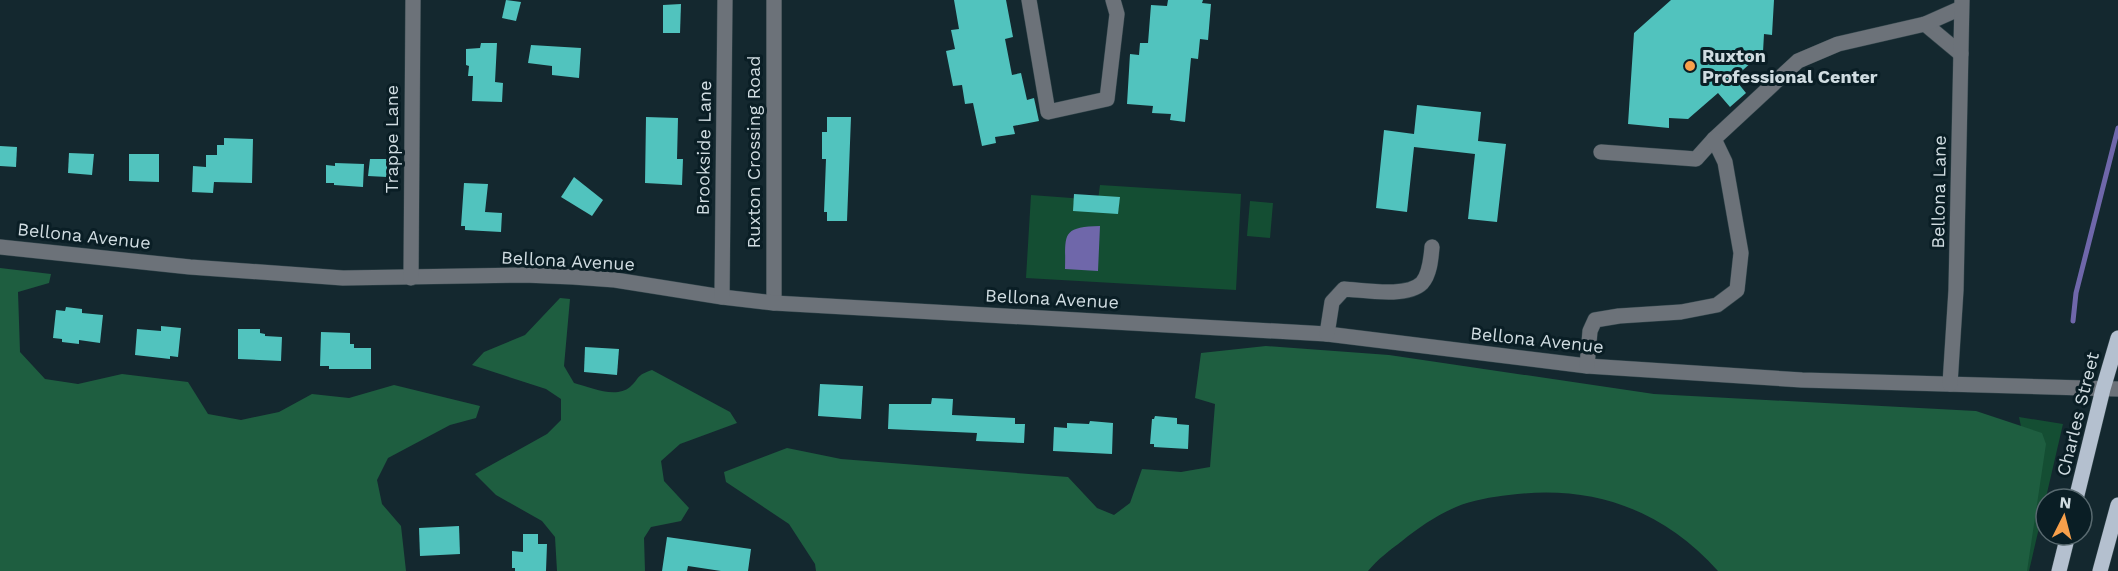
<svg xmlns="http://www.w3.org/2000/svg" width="2118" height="571" viewBox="0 0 2118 571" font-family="'Work Sans',sans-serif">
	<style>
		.green { fill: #144e33 }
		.forest { fill: #1e5e40 }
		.water { fill: #6f67aa }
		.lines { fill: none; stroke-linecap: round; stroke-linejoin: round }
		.stream { stroke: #6f67aa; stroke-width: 5 }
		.building { fill: #51c3be }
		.minor-casing { stroke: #32454b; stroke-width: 16 }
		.major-casing { stroke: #32454b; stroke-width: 16 }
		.minor { stroke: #6c7279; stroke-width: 15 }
		.major { stroke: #b4c0cf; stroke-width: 15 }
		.poi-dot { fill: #f8a04b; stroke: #0a1e25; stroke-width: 2 }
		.labels { text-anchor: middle; stroke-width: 6; stroke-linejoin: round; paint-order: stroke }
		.poi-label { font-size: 18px; font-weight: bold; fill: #d0dce1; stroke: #0a1e25; text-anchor: start }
		.street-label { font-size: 18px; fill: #d0dce1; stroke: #0a1e25 }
	</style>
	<rect width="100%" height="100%" fill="#14282f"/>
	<g class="green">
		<path d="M1100 185 1241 194 1236 290 1026 278 1031 195 1098 200Z"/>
		<path d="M1250 201 1273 203 1270 238 1247 236Z"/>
		<path d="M2019 417 2063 424 2029 571H1936L2028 459Z"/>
	</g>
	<g class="forest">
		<path d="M0 268 51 274 49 283 18 292 20 352 45 379 78 384 122 374 188 382 208 414 241 420 279 412 312 394 349 398 394 385 480 406 476 418 450 425 388 458 377 480 382 504 401 526 406 571H0Z"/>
		<path d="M560 298 570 299 564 366 574 383C589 387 616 399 630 387 641 377 635 376 652 370L730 412 737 423 680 444 661 461 664 481 689 508 681 521 651 527 644 538 645 571H557L555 537 542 521 496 495 475 474 547 434 561 420V399L546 389 472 365 484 352 525 335Z"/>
		<path d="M1266 346 1389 355 1654 394 1976 411 2042 433 2046 444 2027 571H1718C1663 509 1591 484 1509 495 1492 497 1472 500 1456 507 1437 515 1418 528 1402 541 1390 550 1378 559 1368 571H816L815 564 789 524 726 482 724 472 787 448 841 459 1068 477 1097 508 1114 515 1130 503 1142 469 1181 472 1210 467 1215 404 1195 398 1201 353Z"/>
	</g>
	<path class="water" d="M1100 226 1098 271 1065 269C1066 235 1060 227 1100 226Z"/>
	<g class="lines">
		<path class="stream" d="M2073 321 2076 293 2118 128"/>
	</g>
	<g class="building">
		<path d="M506 0 521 2 516 21 502 18Z"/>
		<path d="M954 0H1006L1013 37 1005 39 1012 75 1021 73 1027 100 1034 98 1039 121 1013 126 1015 134 995 137 996 143 982 146 973 103 965 104 962 85 953 86 946 51 955 49 951 30 959 29Z"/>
		<path d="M1168 0H1203L1202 3 1211 4 1208 40 1200 39 1198 59 1191 58 1185 122 1170 120 1171 114 1152 113 1153 106 1127 104 1130 54 1139 55 1140 43H1148L1151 5 1167 6Z"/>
		<path d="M1671 0H1774L1772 35 1764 34 1763 52 1734 78 1746 93 1730 107 1718 93 1688 119 1669 118V128L1628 124 1634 33Z"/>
		<path d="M681 4 680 33H663V5Z"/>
		<path d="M481 43H497L495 82 503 83 502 102 472 101 473 76H468L469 66 466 65V49L480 48Z"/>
		<path d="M531 45 581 48 579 78 552 75V66L528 63Z"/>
		<path d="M1417 105 1481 112 1478 141 1506 144 1497 222 1468 219 1475 154 1414 147 1407 212 1376 208 1384 130 1414 134Z"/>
		<path d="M646 117 678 118 677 159H683L682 185 645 183Z"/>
		<path d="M827 117H851L847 221H827V212H824L826 159H822V132H827Z"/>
		<path d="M224 138 253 139 252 183 214 182 213 193 192 192 193 166 206 167V155H217V145H224Z"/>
		<path d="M0 146 17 147 16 167 0 166Z"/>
		<path d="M69 153 94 154 92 175 68 173Z"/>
		<path d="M129 154H159V182L129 181Z"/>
		<path d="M370 159H387V177L368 176Z"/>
		<path d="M335 163 364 164 363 187 334 185V183H326V165L335 166Z"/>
		<path d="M574 177 603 200 592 216 561 197Z"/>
		<path d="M464 183 488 184 485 212 502 213 501 232 465 230V226H461Z"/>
		<path d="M1074 194 1120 197 1118 214 1073 211Z"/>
		<path d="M66 307 82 309V313L103 315 100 343 79 340V344L62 342V339L53 338 56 310 65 311Z"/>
		<path d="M161 326 181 328 178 357 170 356V359L135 355 137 329 161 331Z"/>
		<path d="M238 329H260V333L265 334V336L282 337 281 361 238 359Z"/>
		<path d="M321 332 350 333V344H354V348H371V369H329V366H320Z"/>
		<path d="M585 347 619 349 617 375 584 372Z"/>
		<path d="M820 384 863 386 861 419 818 416Z"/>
		<path d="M932 398 953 399 952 415 1015 418V424H1025L1024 443 976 441 977 433 888 429 889 404H931Z"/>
		<path d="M1155 416 1177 418V424L1189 425 1188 449 1154 447V444H1150L1152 419H1154Z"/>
		<path d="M1090 421 1113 423 1112 454 1053 451 1054 427 1067 428V423L1089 424Z"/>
		<path d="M459 526 460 554 420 556 419 528Z"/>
		<path d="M523 534H538V544H547L546 571H515V568H512V551L523 552Z"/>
		<path d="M667 537 751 549 748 571H721L688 566 687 571H662Z"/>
	</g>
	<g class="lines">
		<defs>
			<g id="minor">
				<path d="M774 0V303"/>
				<path d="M1029 0 1048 112 1107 99 1117 14 1113 0"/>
				<path d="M1925 24 1961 54"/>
				<path d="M1601 152 1696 159 1714 139 1798 61 1838 44 1925 24 1961 8"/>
				<path d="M0 247 190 267 343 278 524 275 573 277 615 280 722 297 774 303 1327 334 1587 366 1802 380 2118 389"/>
				<path d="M411 278 413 0"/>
				<path d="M722 297 725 0"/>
				<path d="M1327 334 1332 302 1344 289C1364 290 1407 298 1422 283 1430 274 1431 258 1432 247"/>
				<path d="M1587 366 1590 331 1595 320 1619 316 1681 312 1717 305 1737 290 1741 253 1725 162 1714 139"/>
				<path d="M1950 384 1956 290 1962 0"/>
			</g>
			<g id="major">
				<path d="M2076 499 2103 389 2118 338"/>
				<path d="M2059 571 2068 535"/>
				<path d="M2100 571 2118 505"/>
			</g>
		</defs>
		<use href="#minor" class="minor-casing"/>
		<use href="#major" class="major-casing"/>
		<use href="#minor" class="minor"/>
		<use href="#major" class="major"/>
	</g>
	<circle class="poi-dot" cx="1690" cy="66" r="6"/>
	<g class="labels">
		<g class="poi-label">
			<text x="1702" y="62">Ruxton<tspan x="1702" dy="21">Professional Center</tspan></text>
		</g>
		<g class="street-label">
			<text transform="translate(392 139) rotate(-90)" y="6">Trappe Lane</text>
			<text transform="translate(704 148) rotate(-89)" y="6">Brookside Lane</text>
			<text transform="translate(754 152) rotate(-90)" y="6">Ruxton Crossing Road</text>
			<text transform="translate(1939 192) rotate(-89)" y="6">Bellona Lane</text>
			<text transform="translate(84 236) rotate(6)" y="6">Bellona Avenue</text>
			<text transform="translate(568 261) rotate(3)" y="6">Bellona Avenue</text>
			<text transform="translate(1052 299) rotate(3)" y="6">Bellona Avenue</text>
			<text transform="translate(1537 340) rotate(6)" y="6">Bellona Avenue</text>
			<text transform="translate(2078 414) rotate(-76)" y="6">Charles Street</text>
		</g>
	</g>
	<g transform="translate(2064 517) rotate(6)"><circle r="28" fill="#0a1e25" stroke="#596a70" stroke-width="1.5"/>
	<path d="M0-4.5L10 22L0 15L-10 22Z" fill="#f8a04b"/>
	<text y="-9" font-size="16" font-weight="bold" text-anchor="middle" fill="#d0dce1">N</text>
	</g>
</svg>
